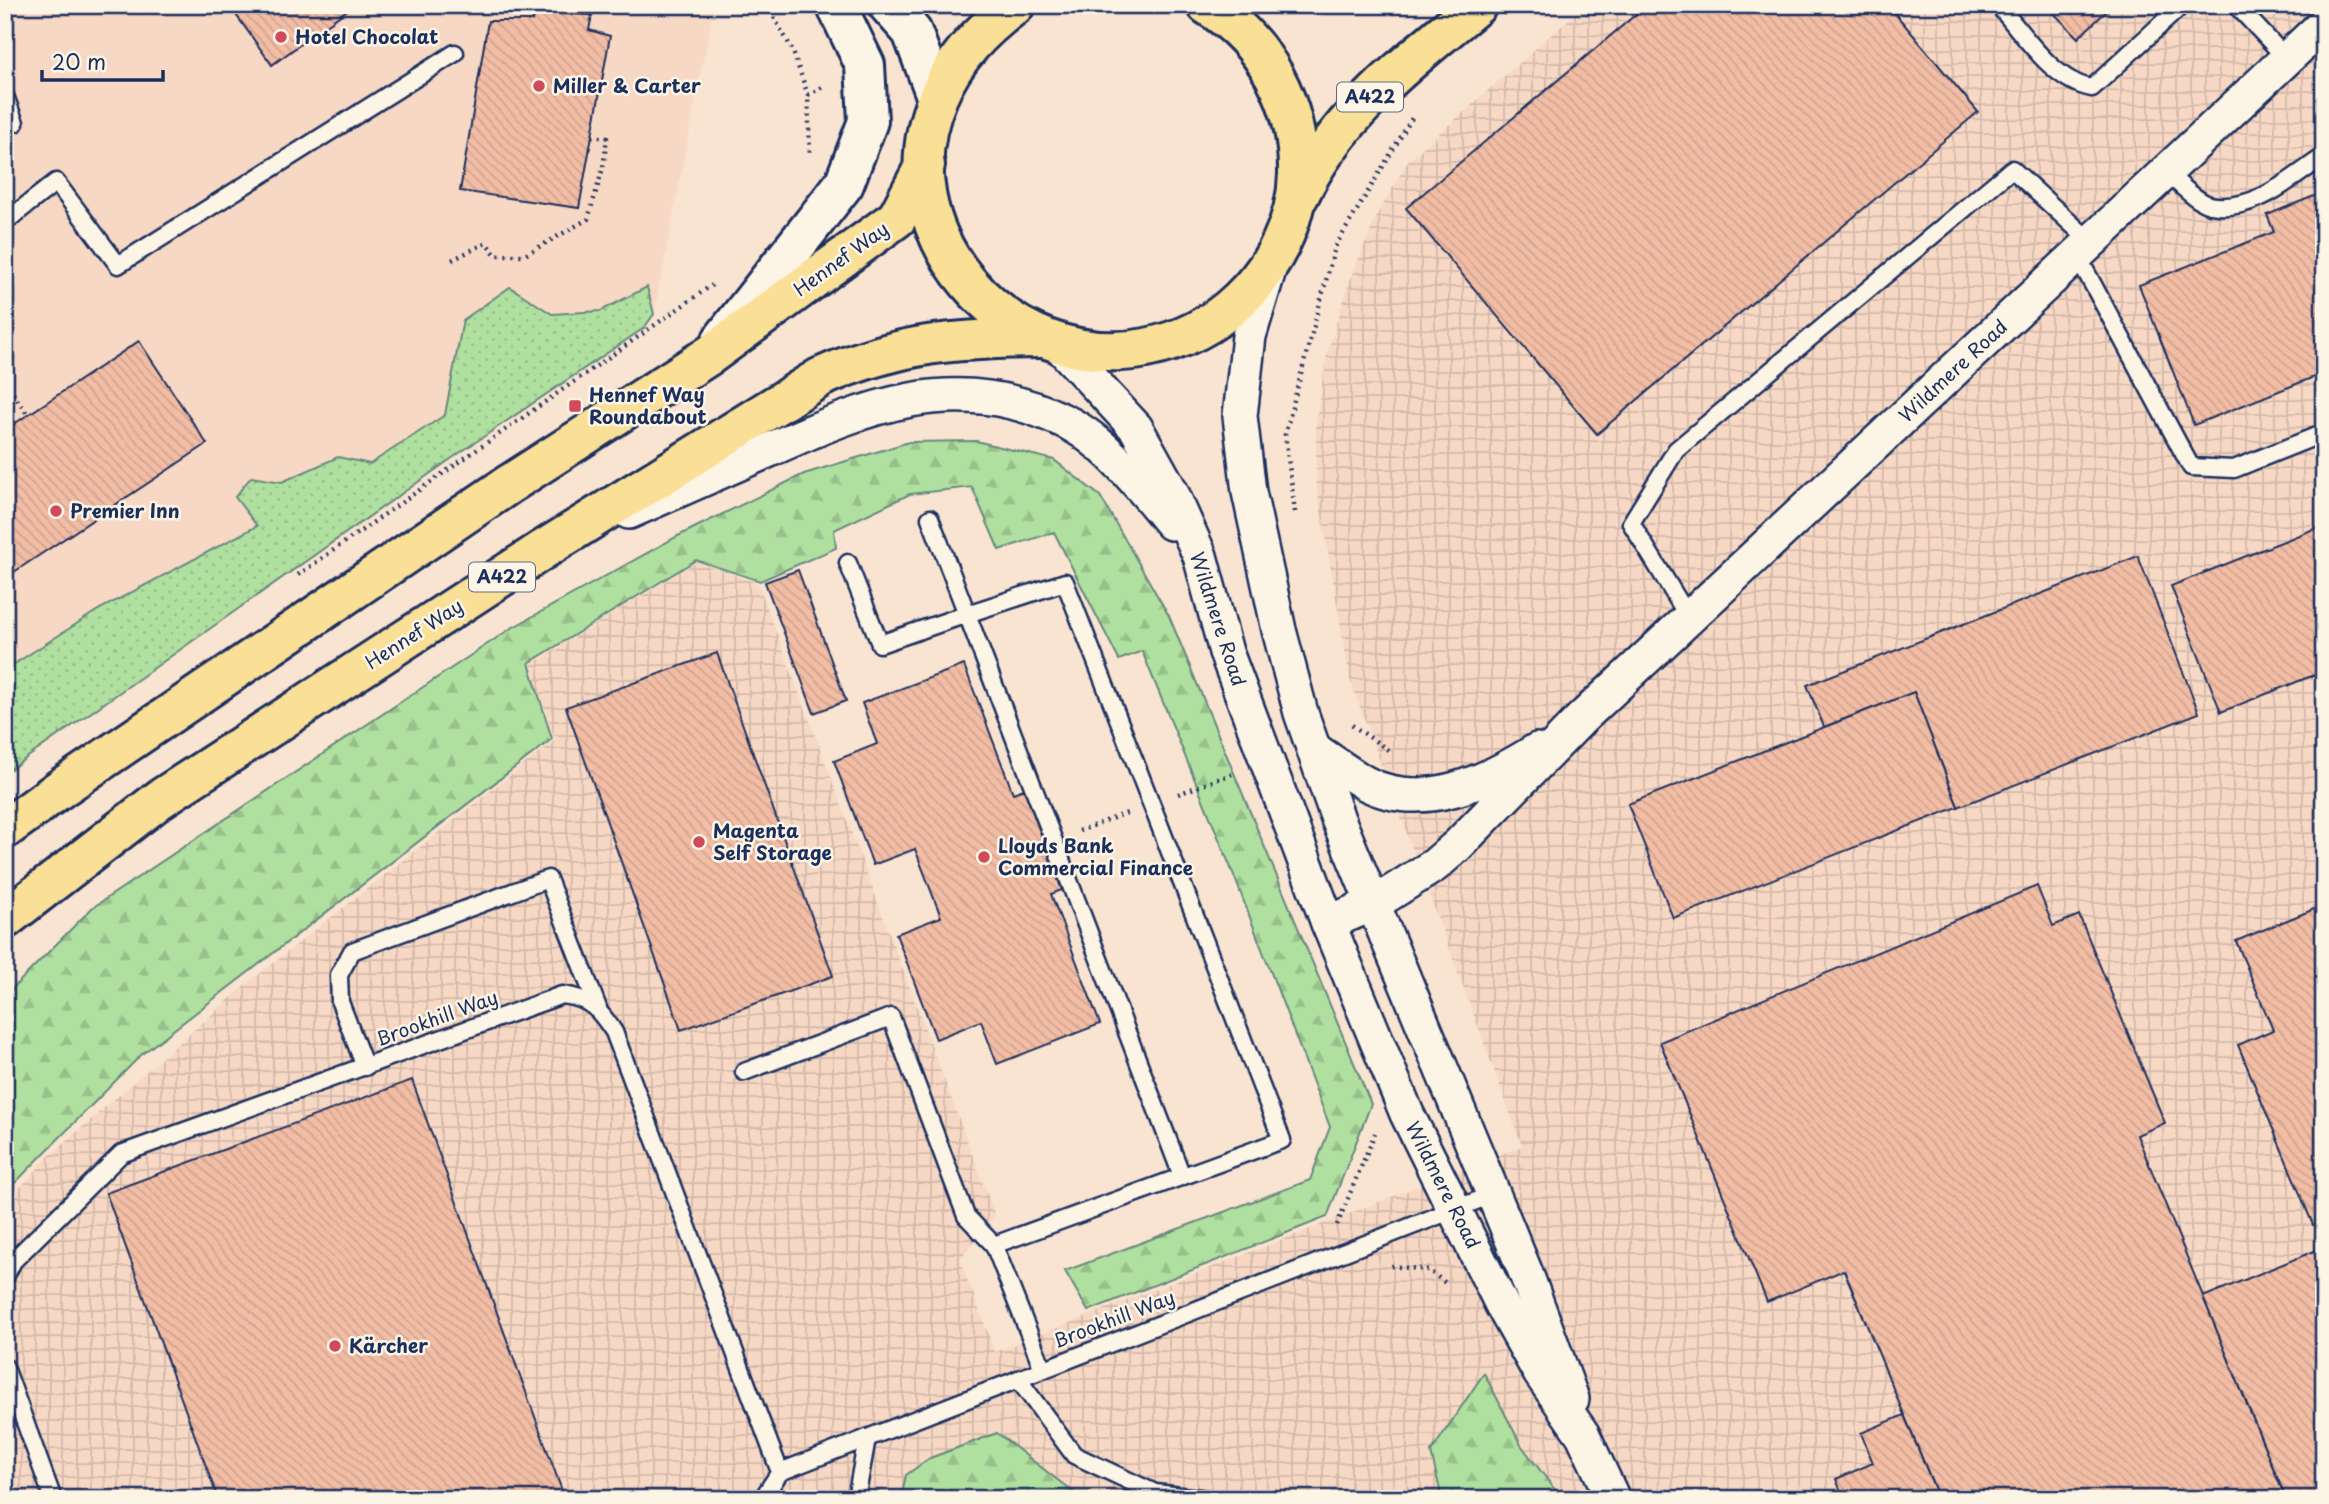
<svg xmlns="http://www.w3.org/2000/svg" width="2329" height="1504" viewBox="0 0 2329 1504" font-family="'Playpen Sans',sans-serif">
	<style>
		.built { fill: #f7d8c4 }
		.industrial { fill: url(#industrial-grid) }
		.grass { fill: url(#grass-dots); stroke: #66887e; stroke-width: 2 }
		.forest { fill: url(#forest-firs); stroke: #66887e; stroke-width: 2 }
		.building { fill: url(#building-back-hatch); stroke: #1b2f5e; stroke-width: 2 }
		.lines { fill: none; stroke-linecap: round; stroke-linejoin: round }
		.service-casing { stroke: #1b2f5e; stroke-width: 21 }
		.minor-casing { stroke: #1b2f5e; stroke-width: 38 }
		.tertiary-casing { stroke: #1b2f5e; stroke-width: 44 }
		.trunk-casing { stroke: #1b2f5e; stroke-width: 44 }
		.path { stroke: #1b2f5e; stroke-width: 4.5; stroke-dasharray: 2 5; stroke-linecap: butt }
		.service { stroke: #fcf5e5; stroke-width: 16 }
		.minor { stroke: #fcf5e5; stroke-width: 33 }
		.tertiary { stroke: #fcf5e5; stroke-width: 38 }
		.trunk { stroke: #fadf96; stroke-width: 38 }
		.poi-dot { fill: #d1495b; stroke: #fcf5e5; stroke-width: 2.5 }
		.labels { text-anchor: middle; stroke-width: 5; stroke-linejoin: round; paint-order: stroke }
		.shield { fill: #fcf5e5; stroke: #5e6a86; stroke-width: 2 }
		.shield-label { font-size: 18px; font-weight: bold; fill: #1b2f5e }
		.poi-label { font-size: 19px; font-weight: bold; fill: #1b2f5e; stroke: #fcf5e5; text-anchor: start }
		.street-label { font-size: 19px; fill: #1b2f5e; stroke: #fcf5e5 }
	</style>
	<defs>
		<pattern id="industrial-grid" width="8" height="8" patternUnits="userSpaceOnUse" patternTransform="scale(1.75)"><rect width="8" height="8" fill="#f7d8c4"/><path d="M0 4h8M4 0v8" fill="none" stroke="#d3baab"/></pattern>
		<pattern id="grass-dots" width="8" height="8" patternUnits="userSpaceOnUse" patternTransform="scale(1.75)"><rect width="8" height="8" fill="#b0e09f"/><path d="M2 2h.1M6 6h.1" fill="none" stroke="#97c08b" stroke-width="1.8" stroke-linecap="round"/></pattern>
		<pattern id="forest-firs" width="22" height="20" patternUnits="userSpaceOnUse" patternTransform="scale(1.75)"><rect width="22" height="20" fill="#b0e09f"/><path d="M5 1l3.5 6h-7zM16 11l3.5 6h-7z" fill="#97c08b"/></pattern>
		<pattern id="building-back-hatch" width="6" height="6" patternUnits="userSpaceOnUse" patternTransform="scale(1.75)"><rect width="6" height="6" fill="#f2bda4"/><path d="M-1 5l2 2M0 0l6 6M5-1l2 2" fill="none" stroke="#cfa390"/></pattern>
	</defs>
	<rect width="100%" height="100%" fill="#f9e4d2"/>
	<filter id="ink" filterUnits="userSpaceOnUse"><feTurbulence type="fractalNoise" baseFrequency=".0143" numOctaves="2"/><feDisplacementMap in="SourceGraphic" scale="14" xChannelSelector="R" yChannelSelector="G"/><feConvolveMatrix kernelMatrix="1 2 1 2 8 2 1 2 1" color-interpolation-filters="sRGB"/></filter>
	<g filter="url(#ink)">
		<path class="built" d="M5 5H714L654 314 644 328 458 454 5 773Z"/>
		<path class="industrial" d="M1585 5H2324V1499H5V1204L48 1157 248 983 555 740 530 665 696 562 758 583 995 1215 960 1259 995 1352 1522 1146 1350 680 1316 482V420L1327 354 1349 283 1376 217 1408 161Z"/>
		<path class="grass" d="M510 287 552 314 601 311 647 287 654 314 644 328 458 454 5 773V670L98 610 257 526 235 497 251 477 282 482 338 457 370 464 445 415 463 320Z"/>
		<g class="forest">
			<path d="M976 441 1054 460 1100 496 1169 616 1371 1104 1327 1217 1088 1311 1065 1271 1310 1180 1330 1127 1233 873 1142 651 1119 660 1054 532 999 550 972 487 910 494 834 530 836 548 760 581 696 560 529 663 552 739 142 1054 5 1193V996L92 908 510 629 678 536 804 474 909 442Z"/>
			<path d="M1484 1373 1521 1445 1562 1499H1442L1431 1452Z"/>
			<path d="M997 1433 1082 1499H901L906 1475 930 1458Z"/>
		</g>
		<g class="building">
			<path d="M229 5H343L347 10 272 65Z"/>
			<path d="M1647 5H1888L1978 112 1597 434 1406 208Z"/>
			<path d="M2046 5H2113L2078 38Z"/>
			<path d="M537 12 592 15 589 30 610 36 579 208 460 191 488 21H532Z"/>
			<path d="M2324 192V373L2194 425 2139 285 2274 232 2267 215Z"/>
			<path d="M139 341 207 444 5 578V430Z"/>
			<path d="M2324 525V671L2221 712 2171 586Z"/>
			<path d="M2138 556 2199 713 1958 807 1914 692 1824 727 1807 685Z"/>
			<path d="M798 570 846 701 814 713 765 582Z"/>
			<path d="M717 653 833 976 681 1030 566 707Z"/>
			<path d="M964 665 1013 793 1024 789 1062 890 1051 894 1100 1024 997 1064 981 1021 936 1039 896 934 941 917 915 849 873 865 834 761 877 744 862 703Z"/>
			<path d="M1914 692 1958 807 1673 918 1628 804Z"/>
			<path d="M2037 886 2053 926 2079 915 2165 1123 2137 1135 2286 1499H1939L1844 1270 1767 1302 1660 1042Z"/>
			<path d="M2324 905V1221L2313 1225 2238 1045 2273 1030 2236 941Z"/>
			<path d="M412 1080 565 1499H218L106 1193Z"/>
			<path d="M2324 1247V1489L2299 1499H2286L2203 1297Z"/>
			<path d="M1904 1415 1939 1499H1844L1836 1479 1873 1463 1861 1433Z"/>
		</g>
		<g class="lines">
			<defs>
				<g id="service">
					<path d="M1998 5C2023 33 2053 82 2092 88L2182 5"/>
					<path d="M2236 5 2287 59"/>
					<path d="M5 96 15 123"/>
					<path d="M2166 172C2177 181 2196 202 2210 205 2253 213 2291 179 2324 156"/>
					<path d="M5 222 56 182 118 265 455 53"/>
					<path d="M2077 255 2191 467 2234 469 2324 433"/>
					<path d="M930 518 967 614 1065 582 1282 1140 994 1245 1043 1369"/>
					<path d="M848 563 880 644 967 614 1182 1176"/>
					<path d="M1689 618 1631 523 1676 450 2012 169 2091 242"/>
					<path d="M365 1067 340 1002 339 975 352 951 548 879 598 1008"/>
					<path d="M744 1072 891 1017 966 1216 994 1245"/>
					<path d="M5 1277 13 1261 121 1154 562 995C590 998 599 1009 614 1032L780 1472"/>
					<path d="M5 1367 53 1499"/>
					<path d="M1018 1379 1074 1455 1155 1493 1208 1499"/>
					<path d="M762 1499 780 1472 1494 1194"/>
					<path d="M856 1499 867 1438"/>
				</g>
				<g id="minor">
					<path d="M1269 270 1249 336 1240 416 1249 492 1279 630 1301 713 1338 819 1525 1271 1572 1399"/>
					<path d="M1058 344 1136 428 1171 491 1200 556 1226 652 1328 923 1407 1114 1502 1305 1540 1373 1583 1435 1613 1499"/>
					<path d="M629 512C674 492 719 472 765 452 866 406 956 369 1064 421 1105 440 1143 489 1171 523"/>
					<path d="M1315 750C1332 761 1348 773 1365 783 1423 813 1488 781 1537 750"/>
					<path d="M1328 923 1375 903 1435 865 1458 845 1582 718 2324 24"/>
				</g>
				<g id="tertiary">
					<path d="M888 5 912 32 937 98"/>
					<path d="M722 340 844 184 868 121 865 65 836 5"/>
				</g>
				<g id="trunk">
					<path d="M1015 5C981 31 955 57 938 97 880 230 1007 375 1146 348 1181 341 1213 325 1239 300 1273 268 1297 222 1298 174 1299 104 1266 42 1207 5"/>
					<path d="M1299 196C1337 115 1410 61 1477 5"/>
					<path d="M5 829 64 786 508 485 710 355 897 218 925 165"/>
					<path d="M5 919 160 799 541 551 821 377C900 342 957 339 1042 338"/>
				</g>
			</defs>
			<use href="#service" class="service-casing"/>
			<use href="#minor" class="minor-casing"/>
			<use href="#tertiary" class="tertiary-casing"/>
			<use href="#trunk" class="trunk-casing"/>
			<g class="path">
				<path d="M767 5 792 49 808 95 810 156"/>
				<path d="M183 6V5"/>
				<path d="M808 95 826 85"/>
				<path d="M452 260 486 243 496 255H525L588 219 603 168 607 138 592 136"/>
				<path d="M5 382 28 415"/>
				<path d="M1295 512 1285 434 1335 247 1412 118"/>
				<path d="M298 575 712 285"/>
				<path d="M1352 725 1388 750"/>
				<path d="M1178 794 1232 774"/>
				<path d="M1079 831 1127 813"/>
				<path d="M1337 1225 1375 1133"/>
				<path d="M1391 1266 1428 1270 1447 1284"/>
			</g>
			<use href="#service" class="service"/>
			<use href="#minor" class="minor"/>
			<use href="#tertiary" class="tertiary"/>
			<use href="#trunk" class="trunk"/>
		</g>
	</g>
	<g class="poi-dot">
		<circle cx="281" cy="37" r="7"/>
		<circle cx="539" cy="86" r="7"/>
		<rect x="568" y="399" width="14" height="14" rx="3.5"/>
		<circle cx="56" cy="511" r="7"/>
		<circle cx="699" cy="842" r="7"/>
		<circle cx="984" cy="857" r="7"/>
		<circle cx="335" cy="1346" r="7"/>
	</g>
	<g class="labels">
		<g class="shield">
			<rect x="1337" y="82.5" width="66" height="29" rx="5"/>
			<rect x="469" y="562.5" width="66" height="29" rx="5"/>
		</g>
		<g class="shield-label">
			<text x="1370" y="103">A422</text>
			<text x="502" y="583">A422</text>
		</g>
		<g class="poi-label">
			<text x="295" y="44">Hotel Chocolat</text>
			<text x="553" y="93">Miller &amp; Carter</text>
			<text x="589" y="402">Hennef Way<tspan x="589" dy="22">Roundabout</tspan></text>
			<text x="70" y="518">Premier Inn</text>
			<text x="713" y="838">Magenta<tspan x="713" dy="22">Self Storage</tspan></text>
			<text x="998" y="853">Lloyds Bank<tspan x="998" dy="22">Commercial Finance</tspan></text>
			<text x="349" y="1353">Kärcher</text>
		</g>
		<g class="street-label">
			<text transform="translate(841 259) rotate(-36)" y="7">Hennef Way</text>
			<text transform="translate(1953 371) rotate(-43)" y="7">Wildmere Road</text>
			<text transform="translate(1218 619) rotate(72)" y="7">Wildmere Road</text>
			<text transform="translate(414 634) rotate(-33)" y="7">Hennef Way</text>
			<text transform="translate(437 1018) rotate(-20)" y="7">Brookhill Way</text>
			<text transform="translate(1443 1185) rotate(63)" y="7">Wildmere Road</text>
			<text transform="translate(1114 1319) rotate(-21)" y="7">Brookhill Way</text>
		</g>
	</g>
	<rect width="2329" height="1504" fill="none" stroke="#fcf5e5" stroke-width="28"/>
	<rect x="14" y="14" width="2301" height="1476" fill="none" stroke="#1b2f5e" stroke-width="2.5" filter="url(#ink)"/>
	<path d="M42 70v10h121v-10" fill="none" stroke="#1b2f5e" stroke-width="3.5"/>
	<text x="52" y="70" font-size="21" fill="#1b2f5e" stroke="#fcf5e5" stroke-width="5" paint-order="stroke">20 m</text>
</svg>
